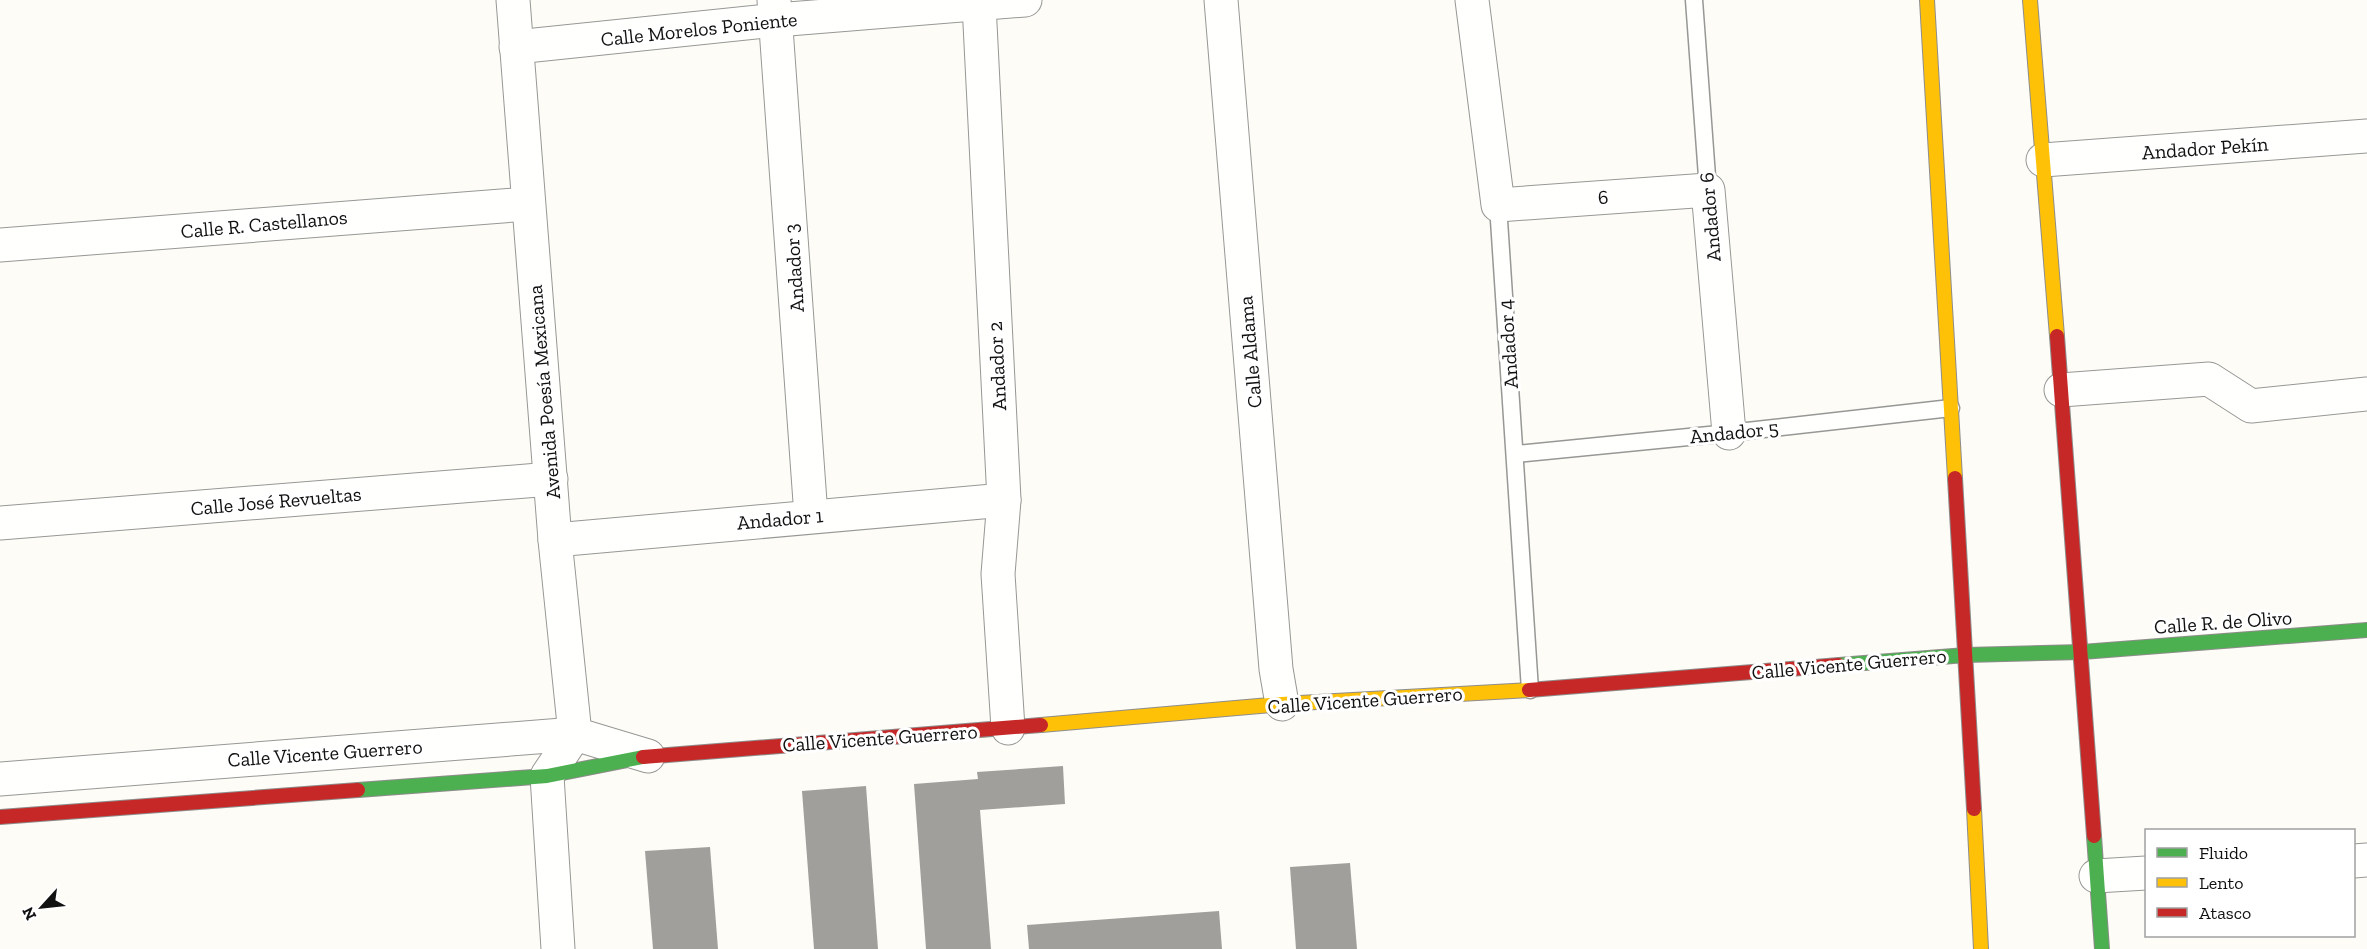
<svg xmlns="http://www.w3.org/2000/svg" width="2367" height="949" viewBox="0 0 2367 949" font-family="'Zilla Slab',serif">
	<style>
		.building { fill: #a19f9c }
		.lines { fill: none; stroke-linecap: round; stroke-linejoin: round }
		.lane-casing { stroke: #979795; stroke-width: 19 }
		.street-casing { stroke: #979795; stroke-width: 35 }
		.fast-casing { stroke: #8e8d8b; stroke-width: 16 }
		.slow-casing { stroke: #8e8d8b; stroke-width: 16 }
		.jam-casing { stroke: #8e8d8b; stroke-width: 16 }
		.lane { stroke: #fffffe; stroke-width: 16 }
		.street { stroke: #fffffe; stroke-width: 33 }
		.fast { stroke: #4caf50; stroke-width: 14 }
		.slow { stroke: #ffc107; stroke-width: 14 }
		.jam { stroke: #c62828; stroke-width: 14 }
		.labels { text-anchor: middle; stroke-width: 6; stroke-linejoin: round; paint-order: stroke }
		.street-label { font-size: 20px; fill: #111; stroke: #fff }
	</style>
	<rect width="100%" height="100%" fill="#fdfcf7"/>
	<g class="building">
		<path d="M1063 766 1065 804 980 810 991 949H926L914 784 978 779 977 772Z"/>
		<path d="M866 786 878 949H814L802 791Z"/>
		<path d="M710 847 718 949H653L645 851Z"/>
		<path d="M1350 863 1357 949H1296L1290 867Z"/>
		<path d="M1219 911 1222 949H1029L1027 925Z"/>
	</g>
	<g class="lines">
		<defs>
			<g id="lane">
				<path d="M1694 0 1708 190"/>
				<path d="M1498 205 1530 690"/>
				<path d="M1516 454 1729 433 1951 408"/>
			</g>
			<g id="street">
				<path d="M513 0 555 540 575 734 547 776 558 949"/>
				<path d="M774 0 811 516"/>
				<path d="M1221 0 1276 669 1282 704"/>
				<path d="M1472 0 1498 205 1708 190 1729 433"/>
				<path d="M979 4 1004 500 998 574 1008 728"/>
				<path d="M516 47 776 20 1025 0"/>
				<path d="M2043 160 2367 136"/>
				<path d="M0 245 528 204"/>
				<path d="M2061 390 2209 379 2251 406 2367 394"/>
				<path d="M0 523 551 479"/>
				<path d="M555 540 1004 500"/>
				<path d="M0 779 575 734 648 756"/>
				<path d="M2354 861 2367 860"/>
				<path d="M2096 876 2146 873"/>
			</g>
			<g id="fast">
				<path d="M1839 665 1966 655 2082 652 2367 630"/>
				<path d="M358 790 547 776 643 757"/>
				<path d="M2094 836 2102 949"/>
			</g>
			<g id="slow">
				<path d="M1927 0 1955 478"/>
				<path d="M2030 0 2057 336"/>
				<path d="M1041 725 1282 704 1529 690"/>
				<path d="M1974 809 1981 949"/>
			</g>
			<g id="jam">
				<path d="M2057 336 2094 836"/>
				<path d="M1955 478 1974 809"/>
				<path d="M1529 690 1839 665"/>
				<path d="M643 757 1041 725"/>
				<path d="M0 817 358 790"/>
			</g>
		</defs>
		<use href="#lane" class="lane-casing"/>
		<use href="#street" class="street-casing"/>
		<use href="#fast" class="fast-casing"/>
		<use href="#slow" class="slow-casing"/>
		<use href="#jam" class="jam-casing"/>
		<use href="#lane" class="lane"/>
		<use href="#street" class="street"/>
		<use href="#fast" class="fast"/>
		<use href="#slow" class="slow"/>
		<use href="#jam" class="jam"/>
	</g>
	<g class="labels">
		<g class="street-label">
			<text transform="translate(699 29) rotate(-6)" y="7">Calle Morelos Poniente</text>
			<text transform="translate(2205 148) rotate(-4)" y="7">Andador Pekín</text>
			<text transform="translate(1603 197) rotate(-4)" y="7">6</text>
			<text transform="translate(1710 217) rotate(-95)" y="7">Andador 6</text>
			<text transform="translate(264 224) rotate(-5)" y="7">Calle R. Castellanos</text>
			<text transform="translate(794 268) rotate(-94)" y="7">Andador 3</text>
			<text transform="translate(1508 344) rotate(-94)" y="7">Andador 4</text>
			<text transform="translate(1250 352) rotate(-95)" y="7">Calle Aldama</text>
			<text transform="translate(997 366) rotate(-93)" y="7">Andador 2</text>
			<text transform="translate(544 392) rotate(-95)" y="7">Avenida Poesía Mexicana</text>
			<text transform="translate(1734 432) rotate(-6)" y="7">Andador 5</text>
			<text transform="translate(276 501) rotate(-5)" y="7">Calle José Revueltas</text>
			<text transform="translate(780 519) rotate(-5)" y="7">Andador 1</text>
			<text transform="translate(2223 622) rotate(-4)" y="7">Calle R. de Olivo</text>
			<text transform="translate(1849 664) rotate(-5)" y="7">Calle Vicente Guerrero</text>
			<text transform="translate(1365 700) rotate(-4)" y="7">Calle Vicente Guerrero</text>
			<text transform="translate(880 738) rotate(-4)" y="7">Calle Vicente Guerrero</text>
			<text transform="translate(325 753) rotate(-4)" y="7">Calle Vicente Guerrero</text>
		</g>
	</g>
	<rect x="2145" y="829" width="210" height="108" fill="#ffffff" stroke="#a0a0a0" stroke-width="1.5"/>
	<rect x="2157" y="848" width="30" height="9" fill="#4caf50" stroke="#a0a0a0" stroke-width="1.5"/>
	<text x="2199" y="859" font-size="18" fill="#111111">Fluido</text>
	<rect x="2157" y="878" width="30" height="9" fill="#ffc107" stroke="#a0a0a0" stroke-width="1.5"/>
	<text x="2199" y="889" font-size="18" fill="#111111">Lento</text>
	<rect x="2157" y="908" width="30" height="9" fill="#c62828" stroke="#a0a0a0" stroke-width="1.5"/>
	<text x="2199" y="919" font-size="18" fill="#111111">Atasco</text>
	<g transform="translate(42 907) rotate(243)" stroke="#ffffff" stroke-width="4.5" paint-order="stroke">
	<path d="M0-4.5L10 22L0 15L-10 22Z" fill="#111111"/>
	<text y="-9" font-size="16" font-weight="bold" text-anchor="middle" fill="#111111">N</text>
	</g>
</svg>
